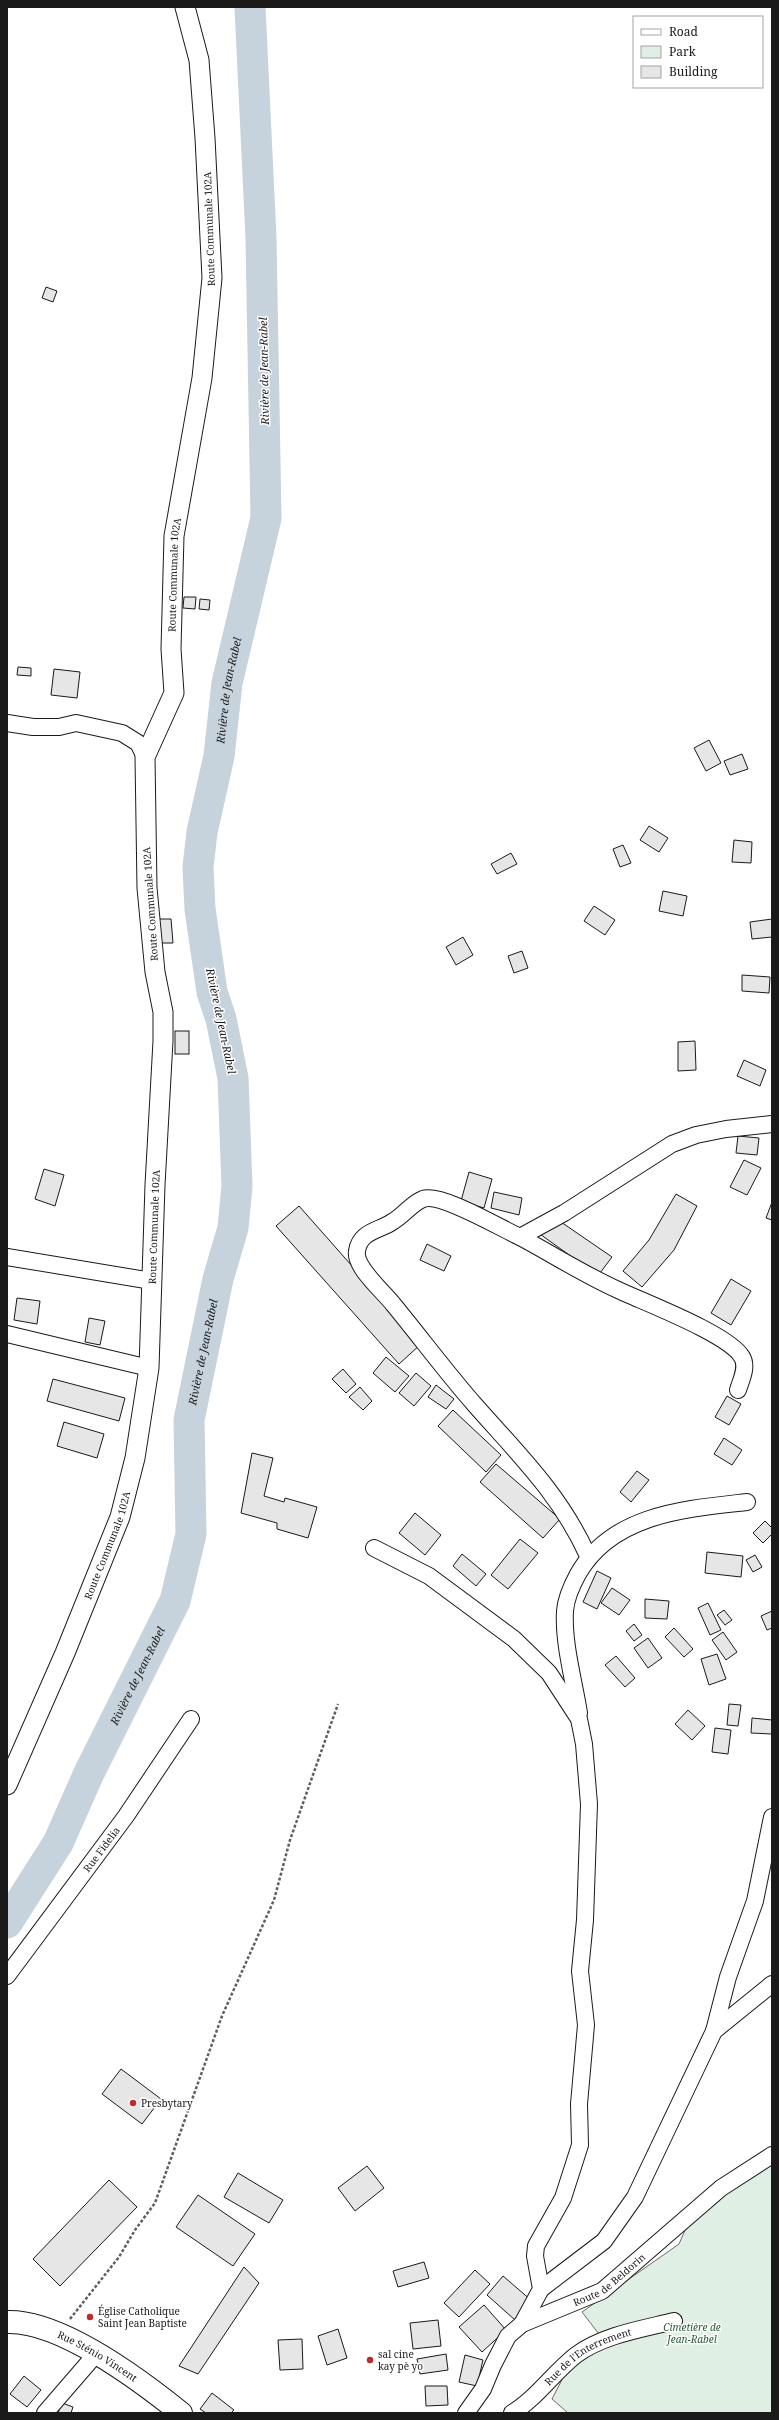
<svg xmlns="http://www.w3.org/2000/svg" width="779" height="2420" viewBox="0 0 779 2420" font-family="'Noto Serif',serif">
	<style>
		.green { fill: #e0efe3; stroke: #6a6a6a }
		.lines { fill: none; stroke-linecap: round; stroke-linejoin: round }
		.river { stroke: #c6d2dc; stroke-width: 31 }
		.building { fill: #e6e6e6; stroke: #1a1a1a }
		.minor-casing { stroke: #1a1a1a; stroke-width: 18 }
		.tertiary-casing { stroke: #1a1a1a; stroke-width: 21 }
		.secondary-casing { stroke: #1a1a1a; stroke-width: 24 }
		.path { stroke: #5f5f5f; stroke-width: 2.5; stroke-dasharray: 3 2; stroke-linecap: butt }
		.minor { stroke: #fff; stroke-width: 16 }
		.tertiary { stroke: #fff; stroke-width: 19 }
		.secondary { stroke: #fff; stroke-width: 22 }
		.poi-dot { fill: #c62828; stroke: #fff; stroke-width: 1.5 }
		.labels { text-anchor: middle; stroke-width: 3; stroke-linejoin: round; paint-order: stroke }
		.street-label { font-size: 10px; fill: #1a1a1a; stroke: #fff }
		.poi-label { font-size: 10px; fill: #1a1a1a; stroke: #fff; text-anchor: start }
		.park-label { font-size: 10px; font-style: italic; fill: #2b5a34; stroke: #fff }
		.water-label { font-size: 11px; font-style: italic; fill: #1a1a1a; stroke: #fff }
	</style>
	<rect width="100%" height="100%" fill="#fff"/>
	<path class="green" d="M772 2147V2413H568L552 2399 568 2368 602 2338 582 2312 679 2244 693 2212 761 2153Z"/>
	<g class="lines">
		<path class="river" id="s1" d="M7 1923 58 1843 89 1773 175 1601 191 1534 189 1420 218 1279 233 1228 237 1186 233 1078 221 1019 212 992 200 909 198 867 202 832 219 756 227 683 266 518 261 238 250 7"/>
	</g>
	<g class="building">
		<path d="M46 287 57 291 53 302 42 298Z"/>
		<path d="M184 597H196L195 609 183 608Z"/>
		<path d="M200 599 210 600 209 610 199 609Z"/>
		<path d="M18 667 31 668V676L17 675Z"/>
		<path d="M54 669 80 672 77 698 51 695Z"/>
		<path d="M709 740 721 763 706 771 694 748Z"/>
		<path d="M742 754 748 769 730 775 724 761Z"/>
		<path d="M649 826 668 838 659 852 640 840Z"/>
		<path d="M734 840 752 842 751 863 732 862Z"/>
		<path d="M623 845 631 863 620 867 613 849Z"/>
		<path d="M511 853 517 864 497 874 491 864Z"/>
		<path d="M663 891 687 896 683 916 659 911Z"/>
		<path d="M594 906 615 920 605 935 584 921Z"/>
		<path d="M158 919H171L173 943H160Z"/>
		<path d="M772 919V937L752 939 750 922Z"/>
		<path d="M463 937 473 955 456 965 446 947Z"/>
		<path d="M522 951 528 968 514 973 508 956Z"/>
		<path d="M742 975 770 977 769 993 742 991Z"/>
		<rect x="175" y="1031" width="14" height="23"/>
		<path d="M695 1041 696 1070 678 1071V1042Z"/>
		<path d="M744 1060 766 1070 760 1086 737 1076Z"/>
		<path d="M738 1136 759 1138 757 1155 736 1153Z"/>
		<path d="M744 1160 761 1168 747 1195 730 1187Z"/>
		<path d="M44 1169 64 1175 55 1206 35 1199Z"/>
		<path d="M469 1172 492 1179 484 1208 461 1201Z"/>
		<path d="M494 1192 522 1198 519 1215 491 1208Z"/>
		<path d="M676 1194 697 1206 674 1250 642 1287 623 1271 649 1240Z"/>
		<path d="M772 1202V1220L766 1218Z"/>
		<path d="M299 1206 421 1344 399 1364 276 1226Z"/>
		<path d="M561 1222 612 1257 600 1273 586 1267 537 1232Z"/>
		<path d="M427 1244 451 1256 444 1271 420 1260Z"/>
		<path d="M731 1279 751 1291 731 1325 711 1313Z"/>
		<path d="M17 1298 40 1301 37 1324 14 1320Z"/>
		<path d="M89 1318 105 1321 100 1345 85 1342Z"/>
		<path d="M386 1357 409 1376 395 1392 373 1373Z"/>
		<path d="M343 1369 356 1384 346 1393 332 1379Z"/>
		<path d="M416 1373 431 1386 414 1406 399 1393Z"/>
		<path d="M53 1379 125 1398 119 1421 47 1401Z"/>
		<path d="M436 1385 454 1399 446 1409 428 1397Z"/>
		<path d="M360 1387 372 1401 363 1410 349 1397Z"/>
		<path d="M727 1396 741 1404 729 1425 715 1417Z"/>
		<path d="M453 1410 501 1455 486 1472 438 1426Z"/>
		<path d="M64 1422 104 1434 97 1458 57 1446Z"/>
		<path d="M724 1438 742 1450 732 1465 714 1454Z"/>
		<path d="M252 1453 273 1458 264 1496 284 1502 285 1498 317 1507 308 1538 277 1529V1523L241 1513Z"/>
		<path d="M496 1464 560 1519 543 1538 480 1482Z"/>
		<path d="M637 1471 649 1480 631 1502 620 1492Z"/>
		<path d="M415 1513 441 1535 425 1555 399 1533Z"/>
		<path d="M765 1521 772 1528V1534L763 1543 753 1533Z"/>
		<path d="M520 1539 538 1553 508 1589 491 1575Z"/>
		<path d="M707 1552 743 1556 741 1577 705 1573Z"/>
		<path d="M462 1554 486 1574 476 1586 453 1566Z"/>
		<path d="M755 1555 762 1567 753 1572 746 1560Z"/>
		<path d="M597 1571 611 1578 597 1609 583 1602Z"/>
		<path d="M612 1588 630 1600 619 1615 601 1603Z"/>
		<path d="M645 1599 669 1601 667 1619 645 1618Z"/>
		<path d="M708 1603 721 1630 710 1635 698 1608Z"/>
		<path d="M724 1610 732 1620 725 1625 717 1615Z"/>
		<path d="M772 1611V1628L767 1630 761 1616Z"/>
		<path d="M634 1624 642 1635 634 1641 626 1631Z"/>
		<path d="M674 1628 693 1649 684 1657 665 1637Z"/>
		<path d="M723 1632 737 1652 726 1660 712 1640Z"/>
		<path d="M648 1638 662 1658 648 1668 634 1648Z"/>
		<path d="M717 1654 726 1679 709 1685 701 1659Z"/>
		<path d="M616 1656 635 1678 625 1687 605 1665Z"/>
		<path d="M729 1704 741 1705 738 1726 727 1725Z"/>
		<path d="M688 1710 705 1726 692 1740 675 1724Z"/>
		<path d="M752 1718 772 1720V1734L751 1733Z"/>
		<path d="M715 1728 731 1730 728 1754 712 1752Z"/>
		<path d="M121 2069 161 2099 142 2124 102 2094Z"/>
		<path d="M367 2166 384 2188 355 2211 338 2188Z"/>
		<path d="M238 2173 283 2200 269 2223 224 2197Z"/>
		<path d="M109 2180 137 2207 60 2286 33 2259Z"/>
		<path d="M198 2195 255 2234 233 2266 176 2227Z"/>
		<path d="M424 2262 429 2278 398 2287 393 2271Z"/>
		<path d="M244 2267 259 2283 198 2374 179 2366Z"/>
		<path d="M475 2270 490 2284 459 2317 444 2303Z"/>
		<path d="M503 2276 532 2301 515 2320 487 2295Z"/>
		<path d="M484 2305 506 2330 482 2352 459 2327Z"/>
		<path d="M438 2320 441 2346 413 2349 410 2323Z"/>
		<path d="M338 2329 347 2358 327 2365 318 2336Z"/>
		<path d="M302 2339 303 2369 280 2370 278 2340Z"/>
		<path d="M446 2354 448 2370 420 2374 417 2359Z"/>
		<path d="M465 2355 483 2360 477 2386 459 2382Z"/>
		<path d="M24 2376 41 2390 27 2407 10 2394Z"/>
		<path d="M425 2386H447L448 2405 426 2406Z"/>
		<path d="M212 2393 234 2410 231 2413H206L200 2409Z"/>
		<path d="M62 2403 73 2407 71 2413H58Z"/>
	</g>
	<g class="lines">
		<defs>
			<g id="minor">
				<path d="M7 723 33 727H59L76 723 122 733 138 743 145 757"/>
				<path d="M520 1237C552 1254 583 1274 616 1289 643 1302 729 1334 742 1357 748 1367 741 1380 738 1390"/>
				<path d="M7 1257 152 1281"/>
				<path d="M7 1334 149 1368"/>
				<path d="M374 1548 429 1576 514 1639 549 1673 579 1719 584 1744 589 1804 585 1920 580 1971 586 2025 579 2104 580 2145 563 2198 536 2246 535 2256 541 2289 522 2324"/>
				<path d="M588 1556C560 1494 519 1455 475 1405 446 1372 421 1338 393 1304 383 1291 354 1267 357 1251 360 1231 379 1231 392 1222 403 1216 412 1203 423 1199 440 1192 500 1228 520 1237L564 1213 672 1144 696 1135 726 1129 772 1124"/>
				<path d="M579 1713C574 1681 563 1643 565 1611 566 1597 572 1585 578 1574 612 1514 685 1509 747 1502"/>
				<path id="s2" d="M7 1976 126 1816 191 1719"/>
				<path d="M714 2031 728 1977 755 1901 772 1817"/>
				<path d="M541 2289 604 2241 635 2197 714 2031 772 1984"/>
				<path d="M45 2413 96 2354"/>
				<path id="s3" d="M466 2413 483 2389 493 2365 508 2336 522 2324 602 2291 721 2188 772 2155"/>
				<path id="s4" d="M512 2413C536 2399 554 2372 576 2355 603 2335 642 2329 674 2321"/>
			</g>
			<g id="tertiary">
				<path id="s5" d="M7 1785 65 1653 120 1517 135 1458 149 1368 155 1185 163 1041V1012L155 972 147 888 145 757 174 693 171 649 174 536 202 378 212 278 205 138 199 60 185 7"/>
			</g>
			<g id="secondary">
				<path id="s6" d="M7 2322C60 2320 140 2380 181 2413"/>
			</g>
		</defs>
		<use href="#minor" class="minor-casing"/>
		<use href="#tertiary" class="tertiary-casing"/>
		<use href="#secondary" class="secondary-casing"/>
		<path class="path" d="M70 2319 119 2257 135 2230 155 2203 222 2016 274 1900 290 1840 338 1704"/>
		<use href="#minor" class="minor"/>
		<use href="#tertiary" class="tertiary"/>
		<use href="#secondary" class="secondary"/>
	</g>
	<g class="poi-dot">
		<circle cx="133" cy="2103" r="4"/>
		<circle cx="90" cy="2317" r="4"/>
		<circle cx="370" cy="2360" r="4"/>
	</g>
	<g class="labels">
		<g class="street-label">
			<text transform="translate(209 229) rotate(-92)" y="4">Route Communale 102A</text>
			<text dy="4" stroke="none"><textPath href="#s5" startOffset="1244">Route Communale 102A</textPath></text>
			<text transform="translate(150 904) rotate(-94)" y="4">Route Communale 102A</text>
			<text dy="4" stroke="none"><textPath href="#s5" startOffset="584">Route Communale 102A</textPath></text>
			<text dy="4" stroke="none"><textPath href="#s5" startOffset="260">Route Communale 102A</textPath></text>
			<text dy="4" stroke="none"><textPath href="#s2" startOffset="158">Rue Fidelia</textPath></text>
			<text dy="4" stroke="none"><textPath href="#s3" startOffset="205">Route de Beldorin</textPath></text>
			<text dy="4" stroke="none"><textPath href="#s6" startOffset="98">Rue Sténio Vincent</textPath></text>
			<text dy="4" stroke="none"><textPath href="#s4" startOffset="96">Rue de l'Enterrement</textPath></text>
		</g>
		<g class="poi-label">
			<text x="141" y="2107">Presbytary</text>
			<text x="98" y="2315">Église Catholique<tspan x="98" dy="12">Saint Jean Baptiste</tspan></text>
			<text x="378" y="2358">sal cine<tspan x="378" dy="12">kay pè yo</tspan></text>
		</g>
		<g class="park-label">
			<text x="692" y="2331">Cimetière de<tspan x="692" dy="12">Jean-Rabel</tspan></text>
		</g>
		<g class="water-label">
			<text transform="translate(264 371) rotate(-91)" y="4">Rivière de Jean-Rabel</text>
			<text dy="4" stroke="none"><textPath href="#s1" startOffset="1288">Rivière de Jean-Rabel</textPath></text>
			<text transform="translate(221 1021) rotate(78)" y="4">Rivière de Jean-Rabel</text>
			<text dy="4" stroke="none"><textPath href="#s1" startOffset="616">Rivière de Jean-Rabel</textPath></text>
			<text dy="4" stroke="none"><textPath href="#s1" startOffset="280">Rivière de Jean-Rabel</textPath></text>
		</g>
	</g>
	<rect width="779" height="2420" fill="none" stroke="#1a1a1a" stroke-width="16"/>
	<rect x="633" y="16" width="130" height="72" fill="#ffffff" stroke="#a3a3a3"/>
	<rect x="641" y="29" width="20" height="6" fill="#ffffff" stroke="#a3a3a3"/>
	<text x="669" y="36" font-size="12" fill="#1a1a1a">Road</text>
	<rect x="641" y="46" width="20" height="12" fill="#e0efe3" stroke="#a3a3a3"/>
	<text x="669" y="56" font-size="12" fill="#1a1a1a">Park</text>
	<rect x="641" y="66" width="20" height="12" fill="#e6e6e6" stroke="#a3a3a3"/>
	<text x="669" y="76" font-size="12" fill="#1a1a1a">Building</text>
</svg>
